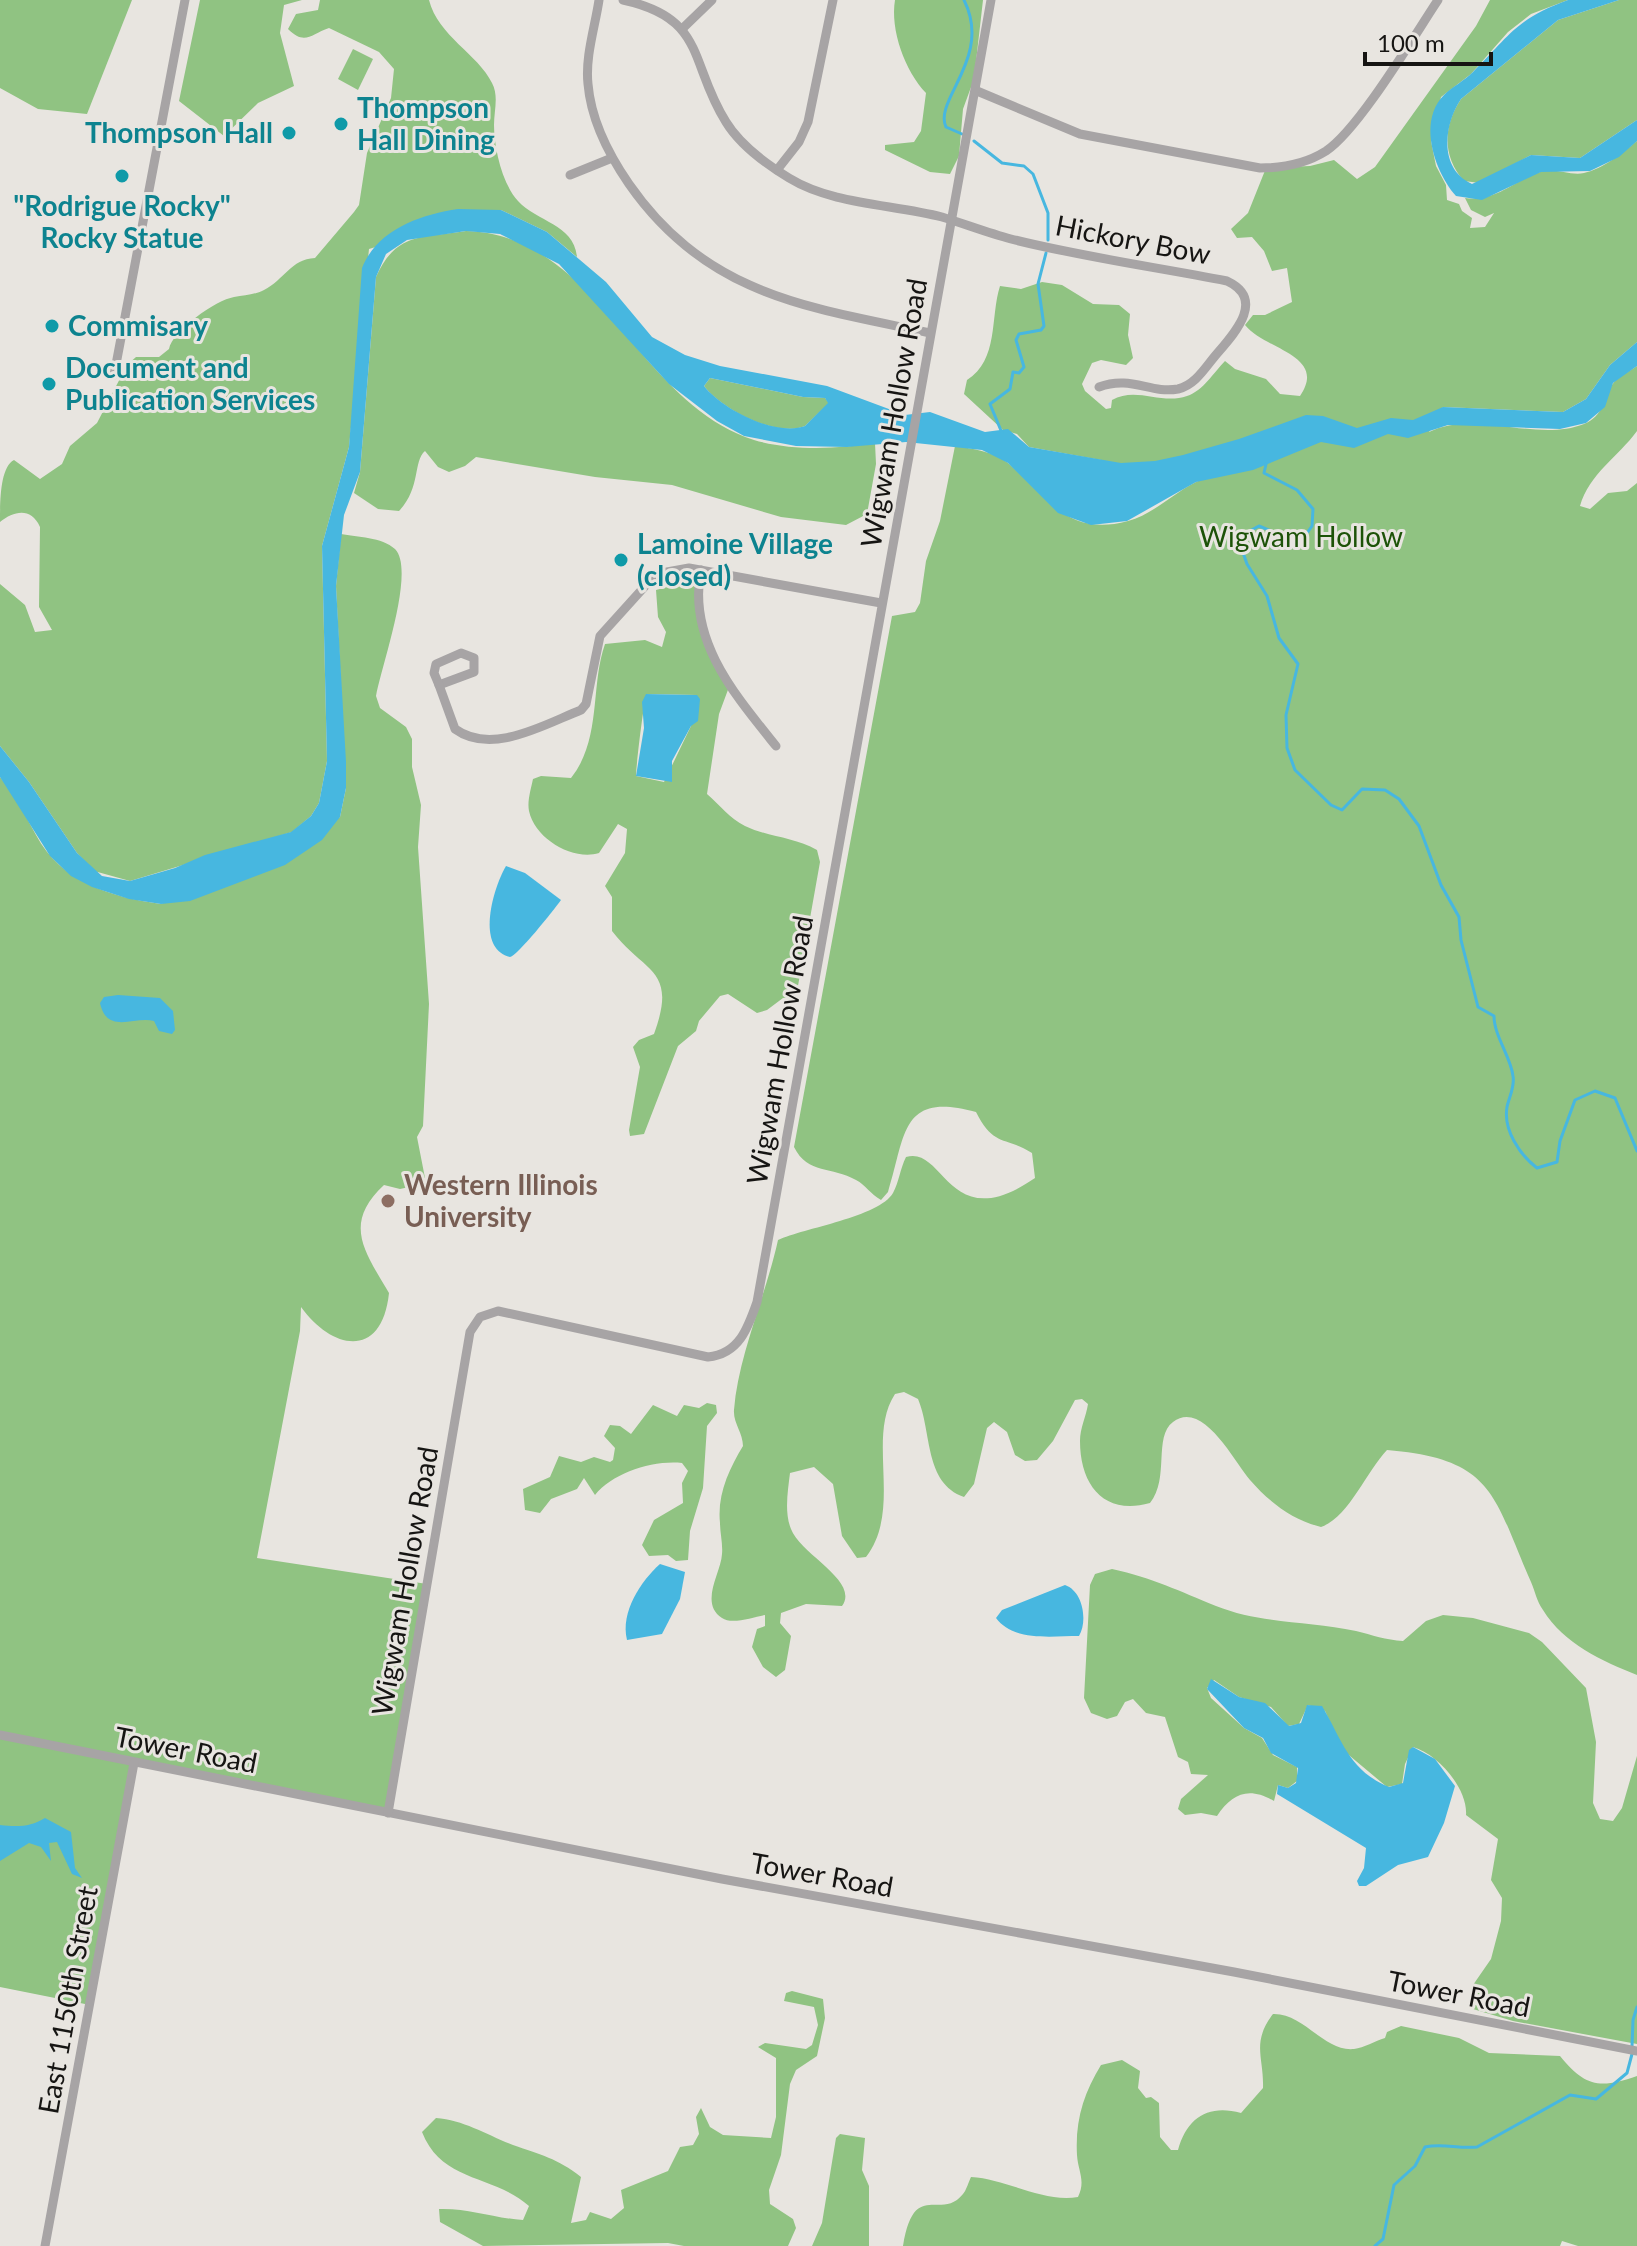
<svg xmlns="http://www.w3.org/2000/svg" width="1637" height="2246" viewBox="0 0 1637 2246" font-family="Lato,sans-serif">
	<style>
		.green { fill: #90c382; fill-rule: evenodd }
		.water { fill: #47b7e0; fill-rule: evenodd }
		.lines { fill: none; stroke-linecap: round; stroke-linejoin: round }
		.stream { stroke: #47b7e0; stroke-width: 3 }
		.minor { stroke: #a7a4a5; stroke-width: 9 }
		.culture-dot { fill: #0f9aa8; stroke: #e8e5e0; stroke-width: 3 }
		.education-dot { fill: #8d6e63; stroke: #e8e5e0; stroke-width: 3 }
		.labels { text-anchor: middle; stroke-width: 6; stroke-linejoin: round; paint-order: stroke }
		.culture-label { font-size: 28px; font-weight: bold; fill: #0d838f; stroke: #e8e5e0; text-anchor: start }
		.street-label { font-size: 28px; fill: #161513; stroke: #e8e5e0 }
		.park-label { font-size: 28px; fill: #1d5308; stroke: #e8e5e0 }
		.education-label { font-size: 28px; font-weight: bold; fill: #785e54; stroke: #e8e5e0; text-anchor: start }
	</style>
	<rect width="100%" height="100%" fill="#e8e5e0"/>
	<g class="green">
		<path d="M0 0H132L87 114 38 109 0 88Z"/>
		<path d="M200 0H302L284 5 280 33 294 86 258 103 224 136 179 101Z"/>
		<path d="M320 0H429C438 36 478 54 492 83 499 96 494 111 494 125 494 147 502 184 518 201 537 222 574 224 577 257L547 232 501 210 369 249 349 447 322 546 327 761 319 803 311 816 292 832 130 881 94 871 77 853 29 782 0 746V584L25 605 35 632 52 630 39 607 40 527C31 507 14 511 0 522 0 502 0 467 14 460L40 479 62 464 70 446 97 423 127 365 136 357H159L169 349C172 331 216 300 234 297 245 295 254 295 264 290 284 280 291 259 315 258L354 212 359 205 367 153 391 98 394 69 379 52 329 28C311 34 305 46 288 29L296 14 318 10Z"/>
		<path d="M895 0H983L974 79 963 109 959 156 950 174 930 172 885 150V145L914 142 921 131 926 93C905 71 890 30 895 0Z"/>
		<path d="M1490 0H1568L1531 14 1508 32 1471 74 1441 97 1431 141 1436 166 1446 185 1447 200 1459 204 1462 211 1472 218 1470 228 1485 227 1494 213 1485 217 1471 210 1465 198C1496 202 1512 182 1540 172 1554 167 1570 176 1584 173 1603 169 1622 153 1637 141V342L1610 365 1586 399 1563 412 1443 407 1429 432C1475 409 1536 443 1584 424 1603 416 1604 400 1612 385 1617 377 1630 371 1637 366V431C1618 457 1589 474 1580 506L1590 509 1608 493 1627 491 1637 483V1675C1602 1661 1564 1644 1543 1610 1537 1602 1535 1591 1531 1582 1493 1496 1495 1459 1387 1450 1366 1472 1349 1517 1321 1527 1293 1520 1270 1503 1250 1480 1235 1463 1203 1399 1173 1422 1153 1437 1170 1478 1150 1503 1104 1516 1080 1485 1080 1441 1080 1428 1086 1417 1088 1404L1082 1399 1075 1400 1053 1441 1037 1460 1025 1461 1015 1455 1007 1432 994 1422 987 1428 974 1484 964 1497C924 1483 932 1432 918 1399L904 1392 895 1394C866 1438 903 1509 866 1557L857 1558 842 1536 833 1484 814 1467 790 1473C788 1490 784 1512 791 1529 801 1555 860 1581 842 1606L806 1604 781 1613 780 1623 791 1636 785 1670 776 1677 763 1667 752 1647 757 1629 765 1626V1615C753 1617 732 1625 722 1618 699 1603 721 1573 722 1554 723 1544 720 1533 720 1523 717 1495 729 1469 743 1446 743 1433 733 1423 734 1410 738 1356 766 1295 778 1240 804 1228 879 1217 893 1193 899 1182 900 1169 906 1157 945 1145 948 1238 1035 1178L1032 1153C1006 1136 994 1148 976 1112 900 1091 906 1135 888 1192L881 1200C870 1194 866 1185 856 1180 832 1166 808 1175 794 1147L892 616 915 612 920 603 926 561 940 521 955 446C973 449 993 451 1008 463 1045 495 1067 538 1128 521 1155 514 1177 489 1203 479L1099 475 1101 460 1029 447 1017 434 1003 430 964 394 967 380C999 360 990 317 1000 286L1021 289 1042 282 1062 285 1093 304 1119 305 1130 314 1128 335 1133 358 1126 365 1101 360 1092 363 1082 384 1085 391 1106 409 1111 408 1112 400C1136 386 1161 405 1187 396 1203 391 1214 372 1225 361L1235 369 1266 379 1280 394 1300 396C1328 355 1265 350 1245 325L1253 315H1265L1292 302 1287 268 1272 271 1264 251 1252 237 1237 238 1231 229 1248 213 1266 168 1310 166 1334 160 1357 179 1375 167 1476 26Z"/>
		<path d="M1619 0H1637V120L1580 158 1531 155 1480 183 1464 181C1442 156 1443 126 1461 99L1558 20Z"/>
		<path d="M353 49 373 59 358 90 338 79Z"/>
		<path d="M466 231C597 234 636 402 754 440 791 451 838 449 875 443L876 464 867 514 846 525 781 517 672 485 595 477 476 457 465 466 449 472 438 467 425 451C413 461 421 488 399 511L378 509 354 493 360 472 376 277C396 232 422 238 466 231Z"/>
		<path d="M710 378 803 397 825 398 829 403 805 426C775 438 722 409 704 386Z"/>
		<path d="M341 534C357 537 382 537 395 549 416 570 381 667 376 696L380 708 406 727 412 739V767L421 805 418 847 429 1004 423 1126 417 1137 425 1178 423 1184 400 1189 384 1185C342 1224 365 1252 389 1293 382 1360 332 1350 301 1307L300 1331 257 1558 427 1584 388 1813 134 1763 90 2005 0 1987V777C15 795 25 815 36 835 61 882 111 897 161 904L340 817 346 788 336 586Z"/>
		<path d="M682 583 697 587 696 602 729 687 719 714 707 794C721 806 729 818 745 826 768 837 794 837 817 850L820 862 796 997 783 998 767 1010 757 1013 728 994 720 996 699 1021 696 1031 678 1046 644 1134 630 1136 629 1130 640 1067 633 1047 639 1040 654 1034C678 968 645 974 612 931V897L605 886 625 853 627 829 618 824 599 853C573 861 535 839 529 811 527 801 531 789 533 779L541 776 571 778C602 739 590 687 605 644L645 640 662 647 666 632 658 617 656 590ZM647 694 697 695 691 726 664 782 636 776C636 767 644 698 647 694Z"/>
		<path d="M707 1403 716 1405 717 1413 707 1426 703 1488 690 1531 688 1560 676 1561 668 1555 649 1556 642 1545 654 1520 683 1503 682 1483 688 1471 682 1463C652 1460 613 1473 595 1495L584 1478 577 1489 551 1499 540 1513 525 1510 523 1489 550 1477 559 1456 581 1462 594 1457 610 1462 613 1460 615 1448 604 1436 610 1425 620 1426 631 1434 653 1405 677 1416 684 1405 699 1408Z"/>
		<path d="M1112 1569C1153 1578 1179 1591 1216 1606 1261 1624 1309 1621 1356 1631 1372 1635 1386 1640 1403 1641L1426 1621 1443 1615 1473 1618 1529 1633 1542 1642 1586 1688 1596 1742 1593 1803 1600 1819 1613 1821 1622 1808 1637 1756V2044L1513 2021 1473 2009 1470 1996 1473 1985 1491 1959 1501 1921 1502 1898 1491 1880 1498 1839 1466 1815C1468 1789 1438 1754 1413 1747L1405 1764 1402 1784 1387 1787 1344 1751 1325 1711 1308 1705 1299 1724 1288 1726 1271 1707 1239 1697 1214 1680 1207 1688 1211 1698 1244 1728 1262 1738 1273 1755 1297 1767V1781L1288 1788 1278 1785 1274 1801C1248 1786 1232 1794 1217 1816L1201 1813 1185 1815 1178 1809 1181 1799 1208 1775 1191 1774 1188 1762 1178 1757 1165 1717 1146 1713 1133 1699 1125 1702 1117 1716 1107 1719 1091 1713 1084 1698 1090 1585 1095 1574Z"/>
		<path d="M792 1991 823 1999 825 2018 817 2056 796 2070 790 2084 781 2155 769 2190 770 2204 793 2219 796 2228 788 2246H684L668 2243 483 2246 440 2222 439 2209C469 2208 493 2218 523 2220L529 2206C493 2174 442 2183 422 2132L436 2118C464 2120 487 2135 513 2145 541 2155 557 2158 581 2177L571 2223 586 2220 590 2212 611 2219 624 2208 621 2190 668 2171 680 2147 693 2145 699 2134 696 2117 701 2108 710 2127 723 2135 771 2138 776 2117V2058L758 2047 765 2043 806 2049 812 2045 818 2025 814 2007 784 2001 786 1993Z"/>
		<path d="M1273 2014C1304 2013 1324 2052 1354 2049 1364 2048 1375 2041 1385 2038L1387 2032 1401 2026 1459 2038 1489 2053 1560 2056C1585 2087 1600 2089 1637 2076V2246H1578L1562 2241 1560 2246H903C914 2178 941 2222 963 2194 966 2191 969 2181 971 2177 1007 2179 1043 2203 1078 2197 1086 2181 1078 2171 1077 2155 1075 2120 1084 2093 1101 2065L1122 2060 1140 2071 1138 2088 1146 2098 1151 2097 1159 2103 1160 2137 1171 2150H1178C1187 2117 1209 2104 1241 2113L1263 2088C1264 2057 1251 2043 1273 2014Z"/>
		<path d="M840 2134 865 2138 862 2170 869 2186V2246H812L822 2223 836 2138Z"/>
	</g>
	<g class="water">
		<path d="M1568 0H1619L1558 20 1461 99C1444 124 1438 169 1472 184L1531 155 1580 158 1637 120V141L1619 157 1590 171 1541 172 1482 200 1456 196C1435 172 1417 122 1444 95 1452 87 1464 81 1473 72 1510 35 1516 19 1568 0Z"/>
		<path d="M458 209 501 210 547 232 606 282 652 337 685 355 720 366 827 386 905 415 930 412 985 432 1008 429 1029 447 1121 463 1155 461 1183 455 1239 439 1306 415 1323 416 1357 428 1391 418 1413 420 1443 407 1563 412 1586 399 1610 365 1637 342V366L1613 383 1605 407 1586 423 1560 429 1448 425 1408 438 1388 434 1354 448 1321 442 1253 470 1196 482 1127 521 1091 525 1058 513 1008 463 982 450 906 442 847 447 796 446 744 436 717 421 669 384 559 264 500 234 466 231 407 240 386 254 376 277 360 472 344 515 336 586 346 762V788L340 817 322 840 285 865 190 901 161 904 129 899 92 887 71 876 50 856 0 777V746L29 782 77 853 102 876 130 881 175 868 205 855 291 832 311 816 319 803 327 761 322 546 349 447 362 268C377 230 419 215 458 209ZM710 378 803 397 825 398 828 403 805 426C776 437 722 409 704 386Z"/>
		<path d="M646 694 697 695 700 699 698 721 691 726 672 761V782L636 776 644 728 642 702Z"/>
		<path d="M506 866 525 873 561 900C553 911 518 955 510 957 475 949 493 888 506 866Z"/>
		<path d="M118 995 160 998 173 1011 175 1030 172 1034 159 1031 154 1021C134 1016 107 1035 100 1003L104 997Z"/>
		<path d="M660 1564 685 1572 680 1599 662 1634 627 1640C620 1612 641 1581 660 1564Z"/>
		<path d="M1065 1585C1083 1591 1088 1621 1079 1636 1051 1636 1014 1642 996 1618L1002 1610Z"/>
		<path d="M1211 1679 1239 1697 1265 1703 1289 1726 1301 1723 1307 1705 1322 1706C1342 1739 1348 1770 1389 1787L1403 1783 1409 1750 1413 1747 1435 1759 1455 1786 1444 1823 1428 1857 1398 1865 1366 1886H1359L1357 1881 1364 1868 1366 1848 1277 1794 1278 1785 1288 1788 1296 1783 1298 1768 1271 1753 1263 1738 1244 1728 1207 1689Z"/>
		<path d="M45 1818 71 1832 75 1868 82 1878 72 1874 57 1842 49 1843 51 1861 41 1847 29 1843 0 1861V1825C17 1827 31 1827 45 1818Z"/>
	</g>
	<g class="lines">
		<g class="stream">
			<path d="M962 134 946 127C933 100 993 58 964 0"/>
			<path d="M974 141 1002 163 1024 166 1033 174 1048 213V240"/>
			<path d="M1002 433 990 404 1010 389 1013 372 1019 373 1024 367 1016 340 1019 334 1041 330 1044 326 1038 284 1046 253"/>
			<path d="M1266 464 1264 473 1297 490 1313 509 1312 526 1300 543 1259 526 1244 534 1241 547 1247 564 1267 596 1279 638 1298 664 1286 715 1287 748 1295 770 1331 805 1342 810 1362 789 1385 790 1399 799 1419 826 1441 885 1459 917 1461 940 1478 1007 1494 1016C1494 1036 1511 1057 1513 1076 1515 1087 1509 1097 1507 1107 1503 1130 1520 1155 1537 1168L1557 1162 1560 1141 1575 1100 1595 1091 1615 1098 1637 1151"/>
			<path d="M1632 2046 1633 2020 1637 2007"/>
			<path d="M1375 2246 1383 2239 1394 2185 1415 2166 1425 2147C1443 2143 1458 2149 1477 2147L1570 2095 1596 2099 1627 2073 1632 2054"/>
		</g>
		<g class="minor">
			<path d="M599 0C595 27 585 57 588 84 591 120 609 155 629 184 707 296 808 307 930 333"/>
			<path d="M623 0C707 18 689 64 726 122 740 145 766 164 789 178 833 205 893 204 942 217 965 224 988 233 1011 239 1082 257 1156 267 1227 281 1267 300 1233 335 1215 356 1205 368 1195 385 1178 389 1150 394 1131 375 1099 387"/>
			<path d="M682 29 712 0"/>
			<path d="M977 91 1080 134 1260 168C1283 168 1307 163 1326 151 1359 129 1414 36 1438 0"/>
			<path d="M777 170 799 142 808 122 833 0"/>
			<path d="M570 175 612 158"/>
			<path d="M114 375 185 0"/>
			<path d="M701 570C687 640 735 695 776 746"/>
			<path d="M461 653 474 658V672L439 685 434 673 436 664Z"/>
			<path d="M439 685 455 729C492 756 545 724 581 710L586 704 600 636 656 574 689 568 881 603"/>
			<path d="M0 1735 722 1879 1234 1972 1637 2051"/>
			<path d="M388 1813 470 1332 480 1317 498 1311 708 1357C739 1354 748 1328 757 1302L991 0"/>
			<path d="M45 2246 134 1763"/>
		</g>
	</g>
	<g class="culture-dot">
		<circle cx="341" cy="124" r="8"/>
		<circle cx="289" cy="133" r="8"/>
		<circle cx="122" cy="176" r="8"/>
		<circle cx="52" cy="326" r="8"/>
		<circle cx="49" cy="384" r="8"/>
		<circle cx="621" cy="560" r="8"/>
	</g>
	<circle class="education-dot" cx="388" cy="1201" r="8"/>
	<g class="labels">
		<g class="culture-label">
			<text x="357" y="118">Thompson<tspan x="357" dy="32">Hall Dining</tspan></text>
			<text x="273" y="143" text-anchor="end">Thompson Hall</text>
			<text x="122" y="216" text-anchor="middle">"Rodrigue Rocky"<tspan x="122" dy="32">Rocky Statue</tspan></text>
			<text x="68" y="336">Commisary</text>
			<text x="65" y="378">Document and<tspan x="65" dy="32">Publication Services</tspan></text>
			<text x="637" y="554">Lamoine Village<tspan x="637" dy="32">(closed)</tspan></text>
		</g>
		<g class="street-label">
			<text transform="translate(1133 240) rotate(11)" y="10">Hickory Bow</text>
			<text transform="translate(894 413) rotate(-80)" y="10">Wigwam Hollow Road</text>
			<text transform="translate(780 1050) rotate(-80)" y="10">Wigwam Hollow Road</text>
			<text transform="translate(405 1581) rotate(-80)" y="10">Wigwam Hollow Road</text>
			<text transform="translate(186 1750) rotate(11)" y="10">Tower Road</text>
			<text transform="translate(822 1875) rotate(10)" y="10">Tower Road</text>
			<text transform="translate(1459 1994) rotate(11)" y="10">Tower Road</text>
			<text transform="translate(68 2000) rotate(-80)" y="10">East 1150th Street</text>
		</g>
		<g class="park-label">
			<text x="1301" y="547">Wigwam Hollow</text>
		</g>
		<g class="education-label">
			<text x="404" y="1195">Western Illinois<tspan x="404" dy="32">University</tspan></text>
		</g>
	</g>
	<path d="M1365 52v12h126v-12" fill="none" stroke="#161513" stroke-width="4"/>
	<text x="1377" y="52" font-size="24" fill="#161513" stroke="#e8e5e0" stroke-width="6" paint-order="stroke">100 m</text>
</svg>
